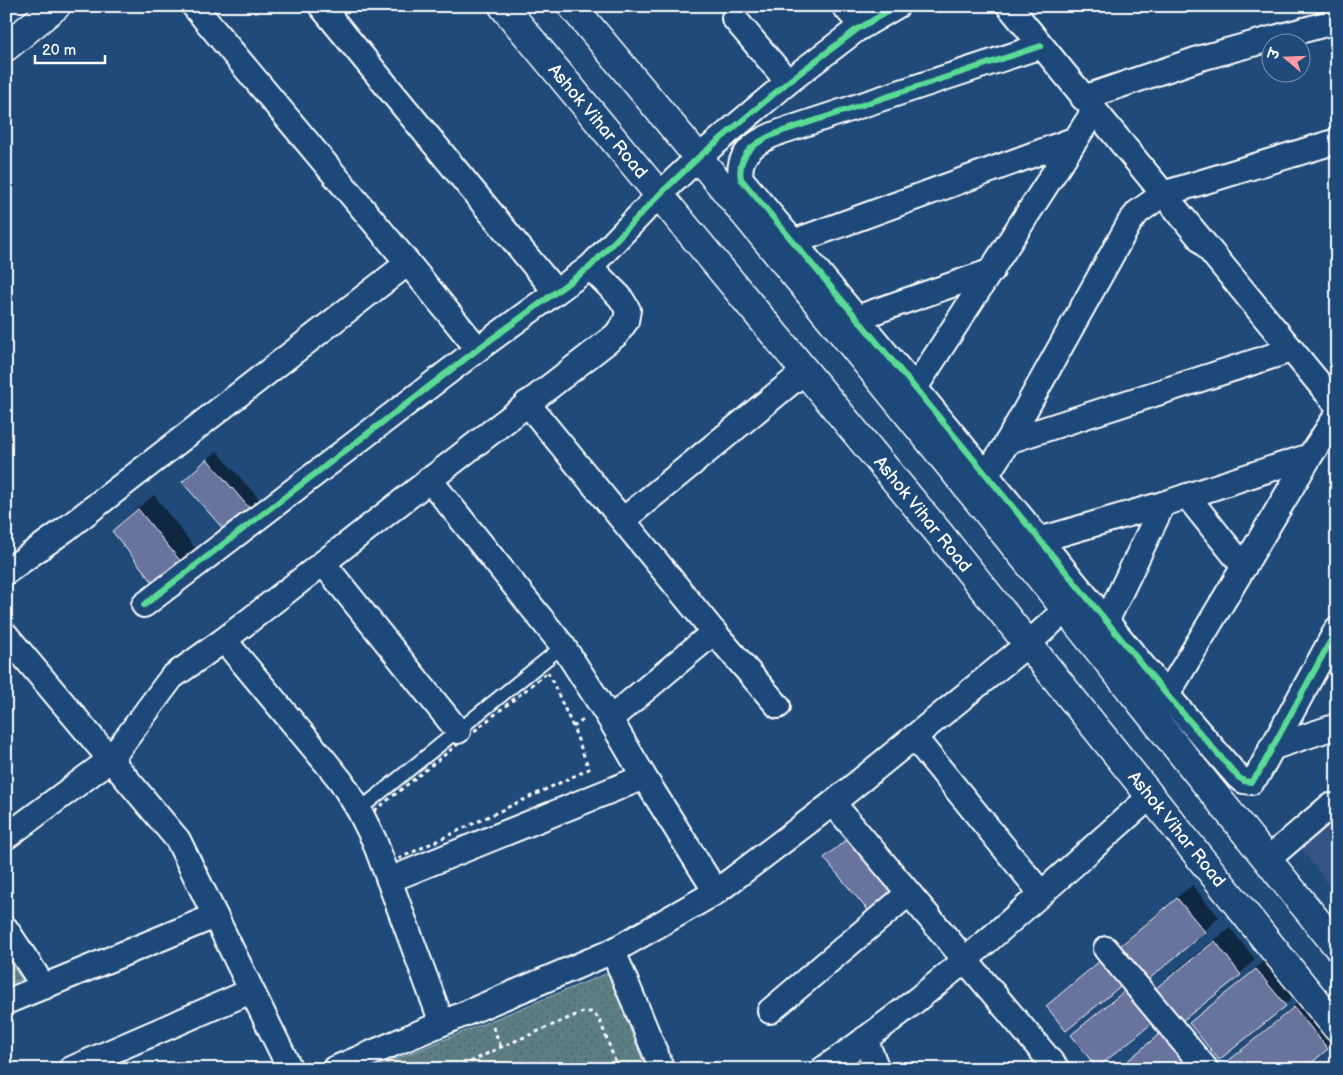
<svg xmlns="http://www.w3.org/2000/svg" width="1343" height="1075" viewBox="0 0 1343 1075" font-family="'Balsamiq Sans','Playpen Sans Deva',sans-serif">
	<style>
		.built { fill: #355685 }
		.park { fill: url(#park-dots); stroke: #adbec1 }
		.shadow { fill: #0007 }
		.building { fill: #67739e; stroke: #fff }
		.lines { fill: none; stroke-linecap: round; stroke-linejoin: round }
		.lane-casing { stroke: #fff; stroke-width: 16 }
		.street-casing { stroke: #fff; stroke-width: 28 }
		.secondary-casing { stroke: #fff; stroke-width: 31 }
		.path { stroke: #fff; stroke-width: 3; stroke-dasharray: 4 4; stroke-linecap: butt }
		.lane { stroke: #1f4a7a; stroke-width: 12 }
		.street { stroke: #1f4a7a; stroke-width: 24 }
		.secondary { stroke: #1f4a7a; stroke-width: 28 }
		.cycleway-casing { stroke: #1f4a7a; stroke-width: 9 }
		.cycleway { stroke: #5adb95; stroke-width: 6 }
		.labels { text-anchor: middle; stroke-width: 4.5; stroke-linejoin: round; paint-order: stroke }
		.street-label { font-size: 18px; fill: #fff; stroke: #1f4a7a }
	</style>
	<defs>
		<pattern id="park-dots" width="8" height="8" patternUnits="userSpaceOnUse" patternTransform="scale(1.25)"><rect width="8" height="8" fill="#5b7e83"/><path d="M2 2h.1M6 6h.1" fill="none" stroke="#546568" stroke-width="1.8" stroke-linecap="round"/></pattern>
	</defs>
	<rect width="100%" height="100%" fill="#1f4a7a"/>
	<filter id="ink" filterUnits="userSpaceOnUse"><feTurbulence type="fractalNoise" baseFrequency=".02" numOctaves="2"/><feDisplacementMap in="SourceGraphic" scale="10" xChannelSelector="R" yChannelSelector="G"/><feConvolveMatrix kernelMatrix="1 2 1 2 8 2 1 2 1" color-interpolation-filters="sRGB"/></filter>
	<g filter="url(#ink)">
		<path class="built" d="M1337 811V896L1301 848Z"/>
		<g class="park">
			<path d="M6 958 22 979 6 985Z"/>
			<path d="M608 973 646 1069H372Z"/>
		</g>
		<g class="shadow">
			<path d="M217 451 259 499 249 508 193 472Z"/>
			<path d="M154 495 199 553 185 567 113 531 128 516Z"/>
			<path d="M867 821 911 874 897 889 826 858Z"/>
			<path d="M1192 885 1219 917 1205 931 1148 978 1157 989 1172 973 1230 928 1255 959 1240 974 1182 1020 1203 1044 1176 1069H1118L1180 1016 1170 1004 1155 1019 1072 1035 1087 1021 1138 978 1116 951 1130 936Z"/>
			<path d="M1112 950 1131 974 1047 1006 1057 996Z"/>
			<path d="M1271 955 1300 990 1285 1005 1219 1058 1191 1023 1206 1009Z"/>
			<path d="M1309 993 1337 1038 1327 1048 1223 1066 1238 1052Z"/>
		</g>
		<g class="building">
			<path d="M207 459 250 509 225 531 182 482Z"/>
			<path d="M138 509 186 568 159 590 112 531Z"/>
			<path d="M852 835 898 890 870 913 824 858Z"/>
			<path d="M1177 898 1205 932 1142 985 1114 951Z"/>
			<path d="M1215 941 1241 975 1182 1021 1156 988Z"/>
			<path d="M1102 959 1123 984 1066 1031 1046 1006Z"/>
			<path d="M1256 969 1286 1006 1219 1060 1189 1023Z"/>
			<path d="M1129 987 1156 1020 1097 1068 1071 1035Z"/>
			<path d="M1294 1007 1328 1049 1304 1069H1224L1222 1066Z"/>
			<path d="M1164 1030 1189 1059 1178 1069H1118Z"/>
		</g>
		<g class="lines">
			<defs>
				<path id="lane" d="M359 810 563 646"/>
				<g id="street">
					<path d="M194 6 408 263 478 349"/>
					<path d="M321 6 556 292"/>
					<path d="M844 6 862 26"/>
					<path d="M1009 6 1337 405"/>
					<path d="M734 18 788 82"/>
					<path d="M1041 46 780 132C759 140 736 152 741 179L915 388 1167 695 1238 777 1244 781 1251 782 1258 774 1337 629"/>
					<path d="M1083 98 1201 58 1337 21"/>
					<path d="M793 242 1076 139"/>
					<path d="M856 318 992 271"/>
					<path d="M915 388 1094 111"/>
					<path d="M527 403 714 632 778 706"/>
					<path d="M1008 441 1291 350"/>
					<path d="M986 476 1008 441 1130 222 1138 212 1163 194 1337 141"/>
					<path d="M429 479 563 646 610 719 644 777 716 892"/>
					<path d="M1187 496 1244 567"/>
					<path d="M623 520 805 371"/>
					<path d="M1039 540 1163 504 1310 456"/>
					<path d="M323 563 458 731"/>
					<path d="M6 572 66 529 408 263"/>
					<path d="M144 605 478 349 590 267 659 195 699 157 788 82 856 30 897 6"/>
					<path d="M1106 622 1163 504"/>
					<path d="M6 635 178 840 290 1069"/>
					<path d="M224 640 324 760 341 781 359 810 374 840 389 880 442 1023"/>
					<path d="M1167 695 1310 456 1337 415"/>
					<path d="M610 719 714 632"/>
					<path d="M914 737 1041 893"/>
					<path d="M1271 748 1337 726"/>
					<path d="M833 803 1057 1069"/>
					<path d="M6 837 111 759 172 677 224 640 616 335 626 321 628 310 620 297 590 267"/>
					<path d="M1267 860 1330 806"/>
					<path d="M389 880 644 777"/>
					<path d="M6 929 44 987"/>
					<path d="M1106 949 1206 1069"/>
					<path d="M613 951 662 1069"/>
					<path d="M6 1002 215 916"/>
					<path d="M770 1011 909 893"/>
					<path d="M865 1039 877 1069"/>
					<path d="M71 1069 251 991"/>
					<path d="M334 1069 613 951 716 892 833 803 1028 644 1065 610"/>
					<path d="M823 1069C941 989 1044 890 1151 796"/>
				</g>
				<g id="secondary">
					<path d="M503 6 938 532 1337 1028"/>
					<path d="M572 6C832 315 1083 632 1337 946"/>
					<path d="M6 47 56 6"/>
				</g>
			</defs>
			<use href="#lane" class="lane-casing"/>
			<use href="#street" class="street-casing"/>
			<use href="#secondary" class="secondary-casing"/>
			<g class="path">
				<path d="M548 672 573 727 589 769 394 861 373 812Z"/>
				<path d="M573 727 583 720"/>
				<path d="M493 1027 501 1047"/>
				<path d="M456 1069 501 1047 583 1012H591L599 1018 618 1069"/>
			</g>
			<use href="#lane" class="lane"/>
			<use href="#street" class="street"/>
			<use href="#secondary" class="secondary"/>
			<defs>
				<g id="cycleway">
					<path d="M1041 46 780 132C759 140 736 152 741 179L915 388 1167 695 1238 777 1244 781 1251 782 1258 774 1337 629"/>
					<path d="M144 605 478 349 590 267 659 195 699 157 788 82 856 30 897 6"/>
				</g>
			</defs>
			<use href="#cycleway" class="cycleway-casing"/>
			<use href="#cycleway" class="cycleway"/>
		</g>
	</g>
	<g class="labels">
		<g class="street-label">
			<text transform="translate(598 121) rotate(50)" y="6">Ashok Vihar Road</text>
			<text transform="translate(923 514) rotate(51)" y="6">Ashok Vihar Road</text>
			<text transform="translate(1177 829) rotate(51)" y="6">Ashok Vihar Road</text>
		</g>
	</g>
	<rect width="1343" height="1075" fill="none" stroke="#1f4a7a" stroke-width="25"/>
	<rect x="12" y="12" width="1318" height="1050" fill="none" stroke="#fff" stroke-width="2" filter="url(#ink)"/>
	<g transform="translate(1286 58) rotate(289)"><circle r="24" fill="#1f4a7a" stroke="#7992af"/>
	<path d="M0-4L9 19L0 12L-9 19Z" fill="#ff9aa2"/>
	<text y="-8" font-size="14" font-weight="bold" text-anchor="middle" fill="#ffffff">उ</text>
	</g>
	<path d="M35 55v8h70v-8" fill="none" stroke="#ffffff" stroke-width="2.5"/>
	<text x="42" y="55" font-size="15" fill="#ffffff" stroke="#1f4a7a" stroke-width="4" paint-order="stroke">20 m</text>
</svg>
